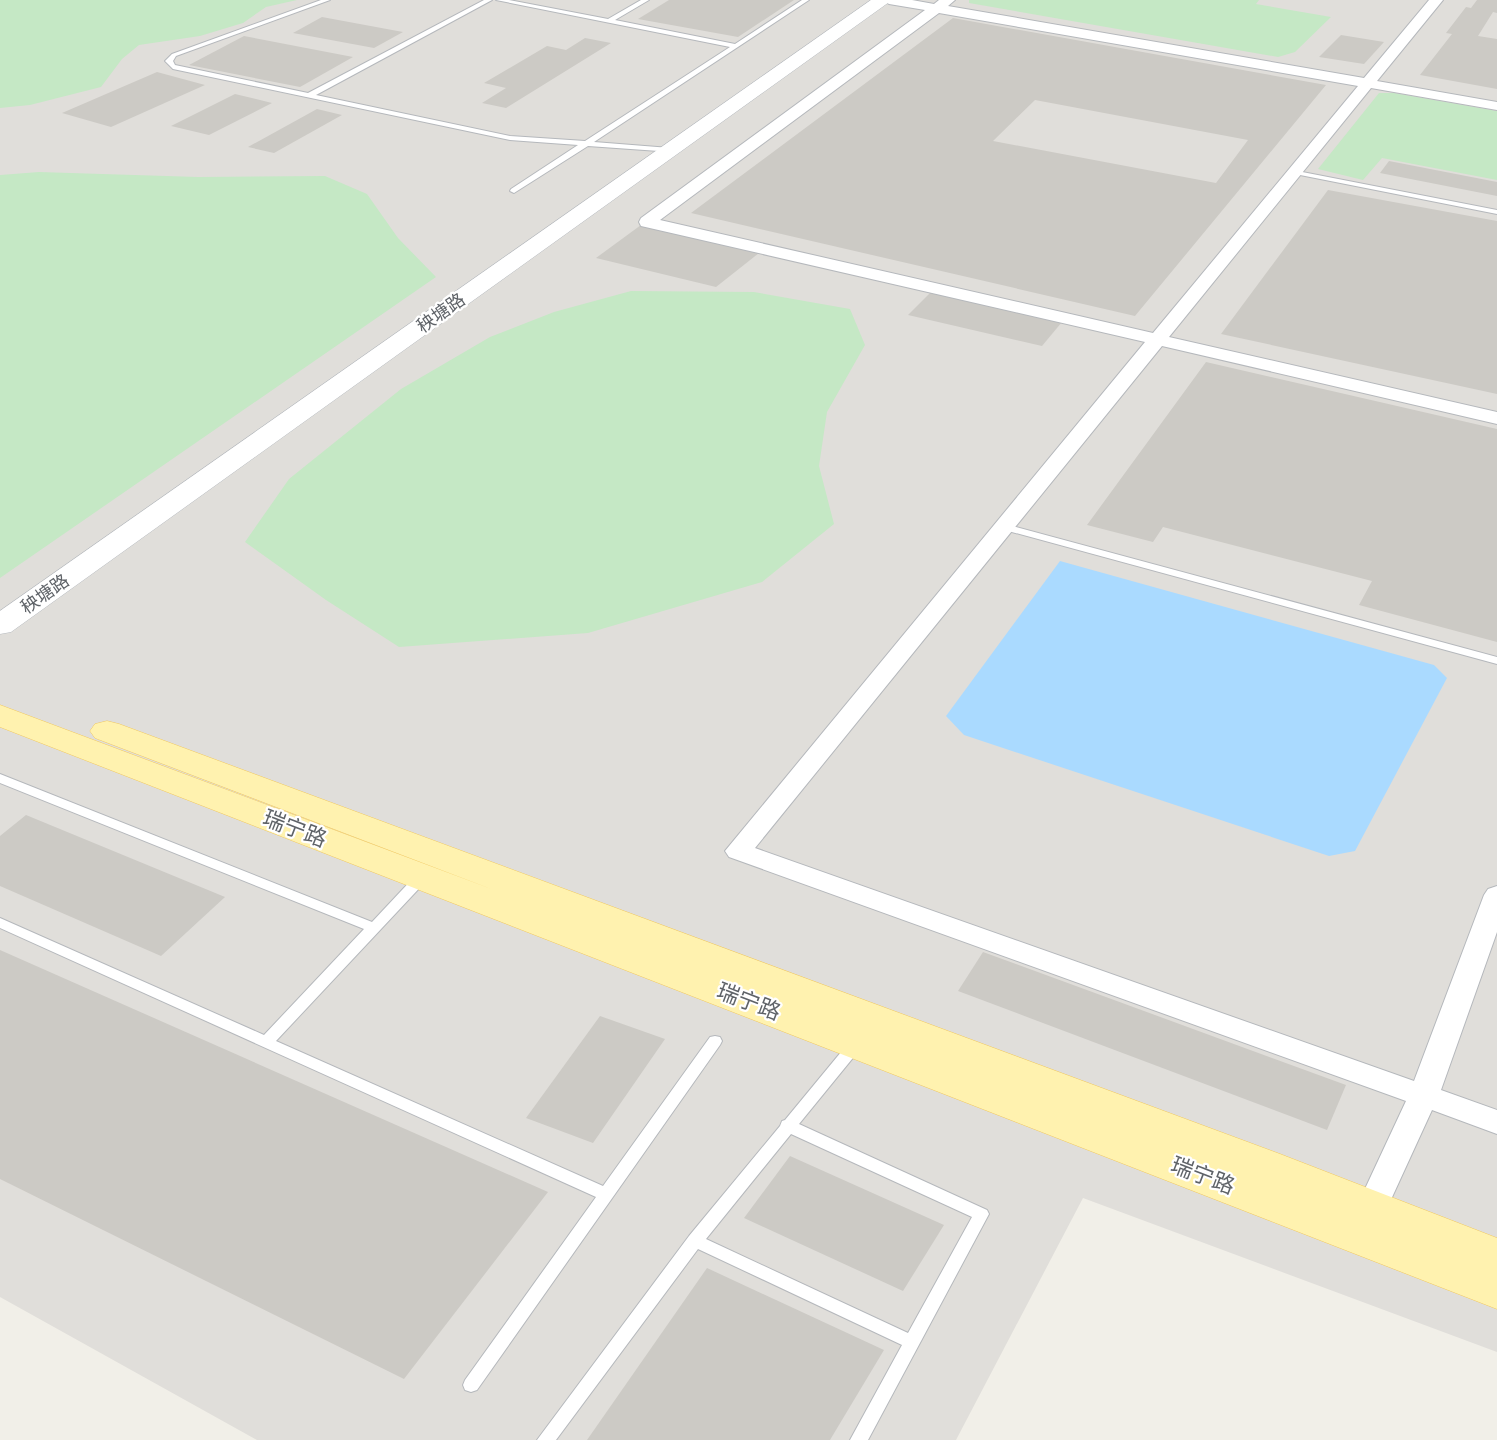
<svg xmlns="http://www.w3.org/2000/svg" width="1497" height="1440" viewBox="0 0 1497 1440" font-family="'Exo 2','Noto Sans SC',sans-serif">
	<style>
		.industrial { fill: #e0deda }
		.green { fill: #c5e8c5 }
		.water { fill: #aadaff }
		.building { fill: #cccac5; fill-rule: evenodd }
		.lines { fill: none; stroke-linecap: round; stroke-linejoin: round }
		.service-casing { stroke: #b5b8bc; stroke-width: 2 }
		.minor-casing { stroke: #b5b8bc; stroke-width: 2 }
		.secondary-casing { stroke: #b6babf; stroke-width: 1 }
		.primary-casing { stroke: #f2c960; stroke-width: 1 }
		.service { fill: #fff; fill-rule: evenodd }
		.minor { fill: #fff; fill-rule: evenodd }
		.secondary { fill: #fff; fill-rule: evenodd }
		.primary { fill: #fff2af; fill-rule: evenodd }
		.labels { text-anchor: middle; stroke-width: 4.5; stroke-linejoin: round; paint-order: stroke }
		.far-street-label { font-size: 18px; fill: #5f6368; stroke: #fff }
		.street-label { font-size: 22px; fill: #5f6368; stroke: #fff }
	</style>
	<rect width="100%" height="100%" fill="#f1efe8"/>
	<path class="industrial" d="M0 0H1497V1352L1083 1198 956 1440H257L0 1297Z"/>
	<g class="green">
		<path d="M0 0H297L266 7 243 23 200 36 139 45 122 59 101 87 30 105 0 108Z"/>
		<path d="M969 0H1259L1256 4 1331 17 1295 52 1278 57 969 3Z"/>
		<path d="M1379 93H1394L1497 111V180L1382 158 1363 180 1318 169Z"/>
		<path d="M39 172 198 177 325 176 367 194 398 238 436 277 0 578V175Z"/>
		<path d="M631 291 754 292 850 309 865 345 827 412 819 466 834 524 762 582 588 633 399 647 326 600 245 542 289 479 401 389 490 337 554 312Z"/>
	</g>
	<path class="water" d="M1060 561 1434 665 1447 678 1355 851 1329 856 964 735 946 716Z"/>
	<g class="building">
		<path d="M669 0H794L738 37 638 19Z"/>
		<path d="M1477 0H1497V13L1493 12 1478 36 1497 39V89L1420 75 1452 34 1446 33 1466 7 1471 8Z"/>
		<path d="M322 17 403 32 374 48 293 33Z"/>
		<path d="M953 18 1326 85 1135 316 691 213ZM1035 100 1248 140 1216 183 993 141Z"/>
		<path d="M1341 35 1384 42 1364 64 1319 57Z"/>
		<path d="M244 36 353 57 300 87 189 65Z"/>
		<path d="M585 38 611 43 506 108 482 103 506 88 484 83 547 46 566 50Z"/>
		<path d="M157 72 205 85 111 127 62 113Z"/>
		<path d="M235 94 272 103 209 135 171 126Z"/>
		<path d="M317 109 342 115 274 153 248 147Z"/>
		<path d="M1389 161 1497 182V196L1380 173Z"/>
		<path d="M1328 190 1497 221V394L1221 334Z"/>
		<path d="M641 225 759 253 716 287 596 258Z"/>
		<path d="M930 293 1062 322 1042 346 908 315Z"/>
		<path d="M1206 362 1497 429V642L1359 605 1372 581 1163 527 1153 542 1087 525Z"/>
		<path d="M26 815 225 897 161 956 0 886V836Z"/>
		<path d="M0 950 548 1192 404 1379 0 1179Z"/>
		<path d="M983 952 1346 1085 1327 1130 958 991Z"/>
		<path d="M600 1016 665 1039 593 1143 526 1118Z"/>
		<path d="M790 1156 944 1225 903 1291 744 1218Z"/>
		<path d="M707 1268 884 1350 830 1440H587Z"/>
	</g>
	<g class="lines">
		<defs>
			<g id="service">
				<path d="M321 0H330L176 56 173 61 175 65 308 93 484 0H492L316 95 510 136 585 141 730 47 496 0H509L608 19 641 0H649L615 20 735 44 802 0H809L594 142 670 148 674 150 673 152 588 146 514 193 510 191 511 189 578 145 510 140 173 69 165 61 172 54Z"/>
				<path d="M1292 170 1497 210V214L1295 174H1292Z"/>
				<path d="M1005 524 1497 657V664L1001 529 1000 527Z"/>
				<path d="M0 774 372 922 417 874H427L429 877 427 880 276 1041 603 1186 710 1037 715 1036 720 1037 722 1041 720 1045 477 1390 471 1392 465 1390 463 1385 465 1380 596 1197 0 928V918L264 1035 364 929 0 783Z"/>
				<path d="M856 1039 861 1040 863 1044 861 1048 799 1124 987 1210 989 1214 868 1440H850L902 1345 698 1249 556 1440H537L689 1236 780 1126 782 1121 785 1120 851 1040ZM791 1134 972 1217 908 1333 706 1239Z"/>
			</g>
			<path id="minor" d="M882 0H912L934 4 939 0H955L948 6 1364 78 1429 0H1443L1377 81 1497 102V110L1371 88 1169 337 1497 412V424L1162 346 755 848 1414 1081 1484 895 1488 889 1497 886V932L1441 1090 1497 1110V1134L1432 1110 1377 1230 1366 1234 1355 1230 1350 1221 1406 1101 729 857 725 851 1145 342 641 226 639 222 641 218 925 10 889 4ZM939 13 1358 86 1153 333 660 220Z"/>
			<path id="secondary" d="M871 0H892L11 632 0 634V611Z"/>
			<path id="primary" d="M0 705 494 890 95 738 90 731 95 724 107 721 119 724 1280 1154 1497 1238V1309L0 727Z"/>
		</defs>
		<use href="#service" class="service-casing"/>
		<use href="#minor" class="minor-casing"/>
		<use href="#secondary" class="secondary-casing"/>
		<use href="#primary" class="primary-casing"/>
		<use href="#service" class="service"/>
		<use href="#minor" class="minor"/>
		<use href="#secondary" class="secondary"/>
		<use href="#primary" class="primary"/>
	</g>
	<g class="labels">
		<g class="far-street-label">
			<text transform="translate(441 313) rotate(-35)" y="6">秧塘路</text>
			<text transform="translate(45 594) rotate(-35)" y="6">秧塘路</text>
		</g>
		<g class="street-label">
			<text transform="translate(295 828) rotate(21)" y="8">瑞宁路</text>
			<text transform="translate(749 1001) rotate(21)" y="8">瑞宁路</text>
			<text transform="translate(1203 1175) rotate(21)" y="8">瑞宁路</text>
		</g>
	</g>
</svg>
